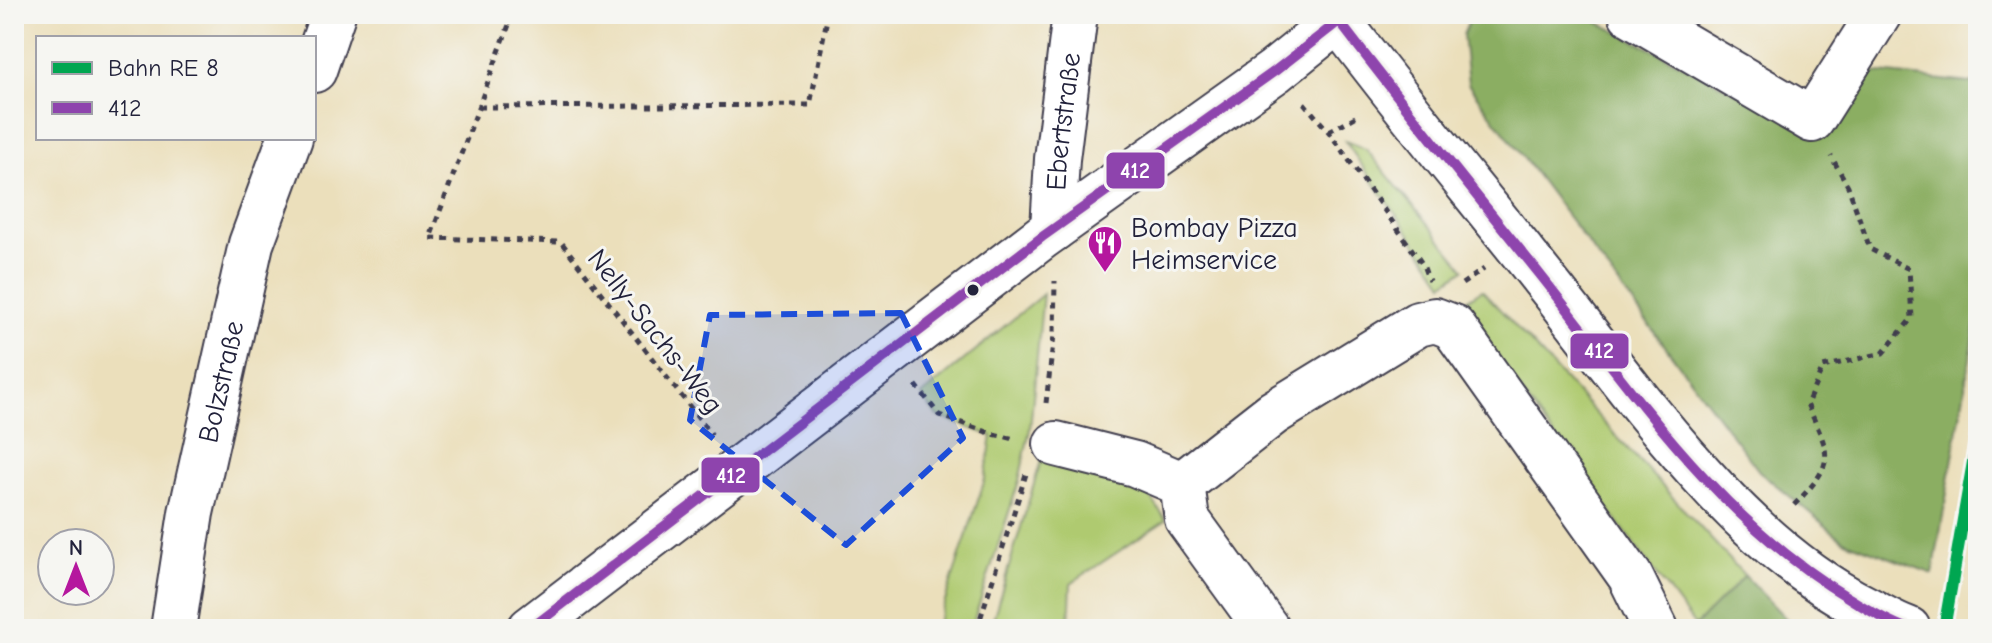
<svg xmlns="http://www.w3.org/2000/svg" width="1992" height="643" viewBox="0 0 1992 643" font-family="'Comic Neue',sans-serif">
	<style>
		.green { fill: #afca70; stroke: #687656; stroke-width: 2 }
		.forest { fill: #8bae62; stroke: #56684e; stroke-width: 2 }
		.lines { fill: none; stroke-linecap: round; stroke-linejoin: round }
		.minor-casing { stroke: #403e4e; stroke-width: 48 }
		.major-casing { stroke: #403e4e; stroke-width: 48 }
		.path { stroke: #403e4e; stroke-width: 5; stroke-dasharray: 6 6; stroke-linecap: butt }
		.minor { stroke: #fff; stroke-width: 44 }
		.major { stroke: #fff; stroke-width: 44 }
		.bus-1-casing { stroke: #f6f6f2; stroke-width: 16 }
		.bus-1 { stroke: #8e44ad; stroke-width: 10 }
		.rail-1-casing { stroke: #f6f6f2; stroke-width: 18 }
		.rail-1 { stroke: #00a651; stroke-width: 12 }
		.marked { fill: #1d4ed8; fill-opacity: 0.2; stroke: #1d4ed8; stroke-width: 6; stroke-dasharray: 16 10; stroke-linejoin: round }
		.bus-dot { fill: #22223b; stroke: #f6f6f2; stroke-width: 3 }
		.labels { text-anchor: middle; stroke-width: 6; stroke-linejoin: round; paint-order: stroke }
		.street-label { font-size: 28px; fill: #22223b; stroke: #f6f6f2 }
		.poi-label { font-size: 28px; fill: #22223b; stroke: #f6f6f2; text-anchor: start }
		.line-badge { stroke: #f6f6f2; stroke-width: 3 }
		.badge-label { font-size: 22px; text-anchor: middle; font-weight: bold; fill: #fff }
	</style>
	<rect width="100%" height="100%" fill="#f6f6f2"/>
	<filter id="ink" filterUnits="userSpaceOnUse"><feTurbulence type="fractalNoise" baseFrequency=".0125" numOctaves="2"/><feDisplacementMap in="SourceGraphic" scale="16" xChannelSelector="R" yChannelSelector="G"/><feConvolveMatrix kernelMatrix="1 2 1 2 8 2 1 2 1" color-interpolation-filters="sRGB"/></filter>
	<filter id="wash" filterUnits="userSpaceOnUse"><feTurbulence type="fractalNoise" baseFrequency=".006" numOctaves="4" result="noise"/><feDisplacementMap in="SourceGraphic" scale="32" xChannelSelector="R" yChannelSelector="G"/><feGaussianBlur stdDeviation="1.8" result="paint"/><feColorMatrix in="noise" values="0 0 0 0 0 0 0 0 0 0 0 0 0 0 0 0 0 1.4 0 .05"/><feComposite in="paint" operator="in"/></filter>
	<g filter="url(#wash)">
		<rect width="100%" height="100%" fill="#ebdfbb"/>
		<g class="green">
			<path d="M1345 141 1366 149 1465 269 1444 283Z"/>
			<path d="M1482 290 1745 576 1695 626 1457 306Z"/>
			<path d="M1043 294 1030 429 1019 481 971 629H936L985 479 992 436 937 416 921 396Z"/>
			<path d="M1044 451 1136 475 1166 520 1071 583 1069 629H990Z"/>
		</g>
		<g class="forest">
			<path d="M1472 14H1582L1807 128 1862 71 1978 84V312L1933 574 1843 540 1759 471 1468 84 1463 35Z"/>
			<path d="M1745 576 1796 629H1696L1695 626Z"/>
		</g>
	</g>
	<g filter="url(#ink)">
		<g class="lines">
			<defs>
				<g id="minor">
					<path d="M1631 14 1812 120 1879 14"/>
					<path d="M1339 21C1404 108 1474 191 1542 277 1632 389 1734 542 1865 608 1879 615 1893 624 1908 629"/>
					<path d="M314 70 333 14"/>
					<path id="s1" d="M1053 229 1057 159 1075 14"/>
					<path d="M1056 444 1135 464 1182 484 1187 519 1267 629"/>
					<path d="M1182 484 1273 413 1418 324 1435 320 1453 327 1630 576 1656 629"/>
					<path id="s2" d="M173 629 191 513 251 244 290 138"/>
				</g>
				<path id="major" d="M530 629 1042 237 1275 71 1346 14"/>
			</defs>
			<use href="#minor" class="minor-casing"/>
			<use href="#major" class="major-casing"/>
			<g class="path">
				<path d="M513 14 430 238 561 242 712 435"/>
				<path d="M1304 103 1329 132 1423 265 1429 281"/>
				<path d="M479 107 810 105 828 14"/>
				<path d="M1329 131 1359 115"/>
				<path d="M1462 284 1484 269"/>
				<path d="M916 385 939 415 993 434 1015 439"/>
				<path d="M1046 403 1054 335 1055 281"/>
				<path d="M1794 505C1837 461 1831 457 1807 404L1823 367 1883 353 1912 318 1909 269 1870 249 1848 186 1831 156"/>
				<path d="M977 629 1026 474"/>
			</g>
			<use href="#minor" class="minor"/>
			<use href="#major" class="major"/>
			<defs>
				<g id="bus-1">
					<path d="M1339 21C1405 108 1474 192 1542 277 1634 393 1720 521 1849 598 1868 610 1887 621 1908 629"/>
					<path d="M530 629 1042 237 1275 71 1339 21"/>
				</g>
			</defs>
			<use href="#bus-1" class="bus-1-casing"/>
			<use href="#bus-1" class="bus-1"/>
			<defs>
				<path id="rail-1" d="M1944 629 1978 433"/>
			</defs>
			<use href="#rail-1" class="rail-1-casing"/>
			<use href="#rail-1" class="rail-1"/>
		</g>
	</g>
	<path class="marked" d="M901 313 963 438 846 545 690 420 710 315Z"/>
	<defs>
		<symbol id="restaurant-pin" viewBox="-11 -11 22 30"><path d="M0 17L-7.5 6A9.5 9.5 0 1 1 7.5 6Z" fill="#b5179e" stroke="#f6f6f2"/><path d="M-5-6h1v4h1v-4h1v4h1v-4h1v5L-1.5 .5V6h-2V.5L-5-1ZM5-6V6H3V1.5H1.5Q1.5-4 5-6Z" fill="#fff"/></symbol>
	</defs>
	<g fill-rule="evenodd">
		<use href="#restaurant-pin" x="1085" y="223" width="40" height="54"/>
	</g>
	<circle class="bus-dot" cx="973" cy="290" r="7"/>
	<g class="labels">
		<g class="street-label">
			<text dy="10" stroke="none"><textPath href="#s1" startOffset="108">Ebertstraße</textPath></text>
			<text transform="translate(656 331) rotate(52)" y="10">Nelly-Sachs-Weg</text>
			<text dy="10" stroke="none"><textPath href="#s2" startOffset="252">Bolzstraße</textPath></text>
		</g>
		<g class="poi-label">
			<text x="1131" y="237">Bombay Pizza<tspan x="1131" dy="32">Heimservice</tspan></text>
		</g>
	</g>
	<g class="line-badge">
		<rect x="1105" y="151" width="61" height="39" rx="8" fill="#8e44ad"/>
		<rect x="1569" y="332" width="61" height="38" rx="8" fill="#8e44ad"/>
		<rect x="700" y="456" width="61" height="38" rx="8" fill="#8e44ad"/>
	</g>
	<g class="badge-label">
		<text x="1135" y="178">412</text>
		<text x="1599" y="358">412</text>
		<text x="731" y="483">412</text>
	</g>
	<rect width="1992" height="643" fill="none" stroke="#f6f6f2" stroke-width="48"/>
	<rect x="36" y="36" width="280" height="104" fill="#f6f6f2" stroke="#a1a1a9" stroke-width="2"/>
	<rect x="52" y="62" width="40" height="12" fill="#00a651" stroke="#a1a1a9" stroke-width="2"/>
	<text x="108" y="76" font-size="24" fill="#22223b">Bahn RE 8</text>
	<rect x="52" y="102" width="40" height="12" fill="#8e44ad" stroke="#a1a1a9" stroke-width="2"/>
	<text x="108" y="116" font-size="24" fill="#22223b">412</text>
	<g transform="translate(76 567)"><circle r="38" fill="#f6f6f2" stroke="#a1a1a9" stroke-width="2"/>
	<path d="M0-6L14 30L0 20L-14 30Z" fill="#b5179e"/>
	<text y="-12" font-size="22" font-weight="bold" text-anchor="middle" fill="#22223b">N</text>
	</g>
</svg>
